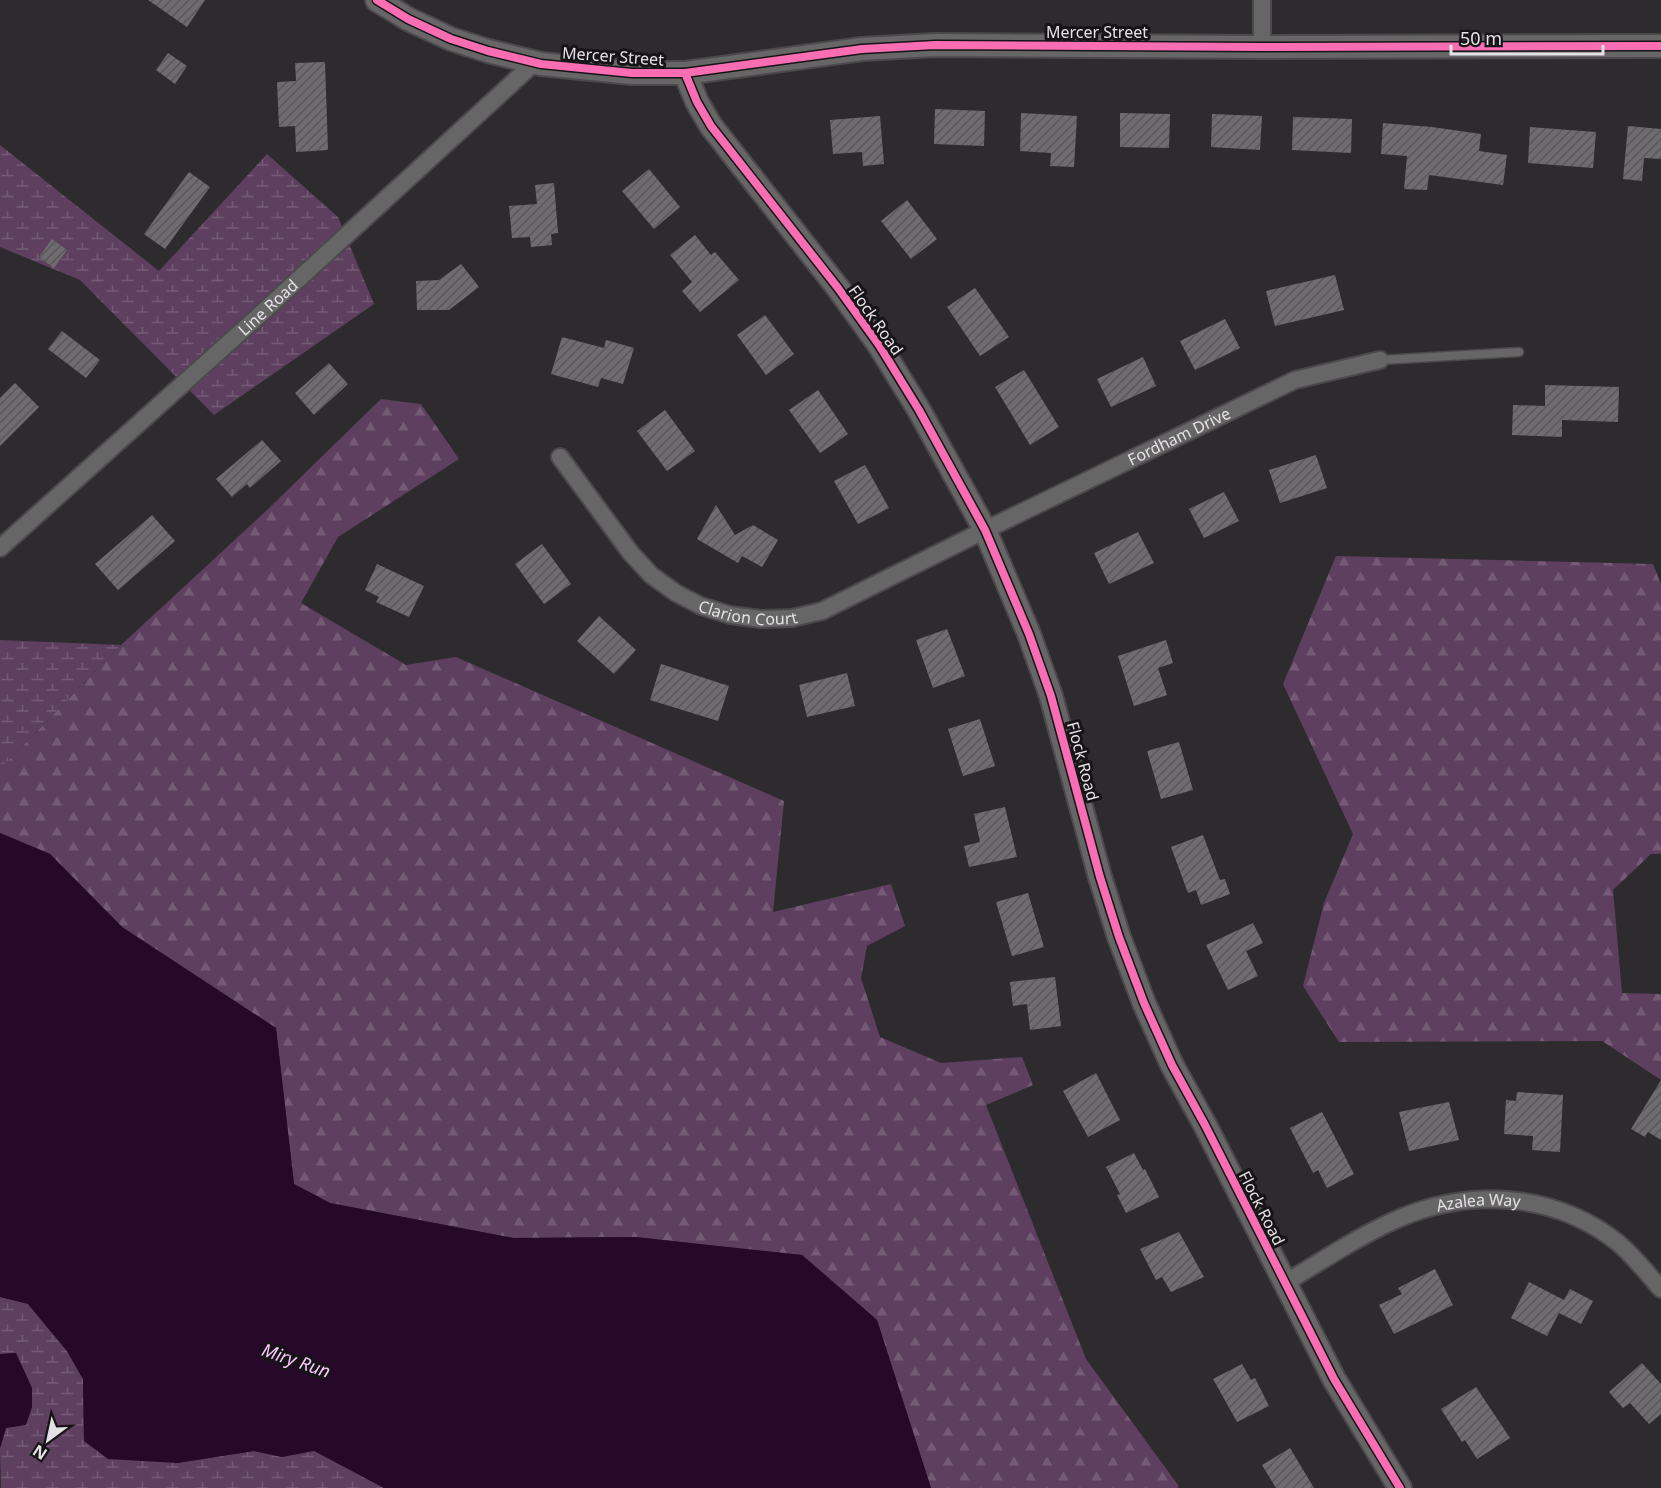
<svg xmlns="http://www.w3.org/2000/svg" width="1661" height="1488" viewBox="0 0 1661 1488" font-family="'Noto Sans',sans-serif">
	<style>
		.forest { fill: url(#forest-firs) }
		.wetland { fill: url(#wetland-marsh) }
		.water { fill: #280829 }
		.building { fill: url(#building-hatch) }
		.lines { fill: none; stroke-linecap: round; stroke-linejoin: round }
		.lane-casing { stroke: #4c494c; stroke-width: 11 }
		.street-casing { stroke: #4c494c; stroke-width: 20 }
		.secondary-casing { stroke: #4c494c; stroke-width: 26 }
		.lane { stroke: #676667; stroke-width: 8 }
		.street { stroke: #676667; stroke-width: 16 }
		.secondary { stroke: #676667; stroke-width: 22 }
		.cycleway-casing { stroke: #161416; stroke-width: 11 }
		.cycleway { stroke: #f96db3; stroke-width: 8 }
		.labels { text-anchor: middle; stroke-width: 6; stroke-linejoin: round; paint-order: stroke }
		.street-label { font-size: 16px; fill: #e4e1e4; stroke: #161416 }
		.water-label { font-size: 18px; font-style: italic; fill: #fbc8fc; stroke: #161416 }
	</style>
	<defs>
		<pattern id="forest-firs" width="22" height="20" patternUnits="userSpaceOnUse" patternTransform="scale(1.5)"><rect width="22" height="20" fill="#5e3f5f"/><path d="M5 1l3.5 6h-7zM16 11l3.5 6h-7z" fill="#755a76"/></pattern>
		<pattern id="wetland-marsh" width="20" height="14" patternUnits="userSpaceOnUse" patternTransform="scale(1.5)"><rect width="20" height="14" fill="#5e3f5f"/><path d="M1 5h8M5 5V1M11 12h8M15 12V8" fill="none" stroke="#755a76"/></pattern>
		<pattern id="building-hatch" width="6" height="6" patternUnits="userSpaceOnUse" patternTransform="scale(1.5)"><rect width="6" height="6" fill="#6e6c6e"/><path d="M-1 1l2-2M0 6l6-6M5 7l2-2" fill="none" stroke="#595859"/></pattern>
	</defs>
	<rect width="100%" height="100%" fill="#2e2b2e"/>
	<g class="forest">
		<path d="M381 399 421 404 459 459 338 537 301 603 406 665 456 657 784 801 773 912 891 884 905 926 867 946 861 978 880 1037 941 1063 1022 1057 1033 1085 986 1105 1086 1359 1178 1485V1488H931L877 1320 802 1255 635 1237 514 1238 330 1203 294 1184 276 1028 122 927 50 854 0 833V769L121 645 265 512Z"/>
		<path d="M1336 556 1653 564 1661 584V854H1651L1613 890 1622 993 1661 994V1080L1602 1041 1339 1042 1303 986 1324 903 1353 834 1283 684Z"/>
	</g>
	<g class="wetland">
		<path d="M0 145 159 271 267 154 338 217 374 304 214 415 80 280 0 247Z"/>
		<path d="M0 640 121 645 0 769Z"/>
		<path d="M0 1297 27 1303 67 1351 83 1379 84 1441 177 1463 254 1451 282 1457 314 1450 384 1488H1L0 1448 6 1428 16 1353 0 1354Z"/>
	</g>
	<g class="water">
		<path d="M0 833 50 854 122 927 276 1028 294 1184 330 1203 513 1238 635 1237 802 1255 877 1320 931 1488H384L314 1451 282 1457 254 1451 177 1463 108 1459 84 1441 83 1379 67 1351 28 1304 0 1297Z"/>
		<path d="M16 1353 32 1388V1407L26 1425 6 1428 0 1448V1354Z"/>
	</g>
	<g class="building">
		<path d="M148 0H205L187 27Z"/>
		<path d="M168 53 187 66 175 84 156 70Z"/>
		<path d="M325 62 328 150 296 152 295 126 279 127 277 82 296 81 295 63Z"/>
		<path d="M935 109 985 111 984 146 934 144Z"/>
		<path d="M1021 113 1077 116 1074 167 1050 166 1051 153 1020 151Z"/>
		<path d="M1120 113 1170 114 1169 148 1120 147Z"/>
		<path d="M1212 114 1262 116 1260 150 1211 147Z"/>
		<path d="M880 116 884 164 863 166 862 152 833 154 830 120Z"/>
		<path d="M1293 117 1352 119 1351 153 1292 150Z"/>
		<path d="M1383 123 1432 127 1481 134 1479 151 1507 155 1503 185 1429 175 1427 190 1404 189 1407 156 1381 154Z"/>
		<path d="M1628 126 1661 129V159L1644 158 1642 181 1623 179Z"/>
		<path d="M1530 127 1596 132 1593 168 1528 163Z"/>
		<path d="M649 169 680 207 654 229 622 191Z"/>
		<path d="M189 172 210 187 165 249 144 234Z"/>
		<path d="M554 183 558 233 551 234 552 245 531 247 530 237 512 238 509 206 537 204 535 185Z"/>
		<path d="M907 200 937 239 911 259 881 221Z"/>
		<path d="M695 235 711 255 715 252 739 280 700 312 682 291 692 282 670 255Z"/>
		<path d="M52 239 67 250 54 268 39 257Z"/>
		<path d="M461 264 479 287 449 310H417L416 281 439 280Z"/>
		<path d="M1335 275 1344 310 1275 326 1266 291Z"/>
		<path d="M975 288 1009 337 980 356 947 307Z"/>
		<path d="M765 315 794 354 766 375 737 335Z"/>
		<path d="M1225 319 1240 348 1195 370 1180 341Z"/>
		<path d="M62 331 100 360 86 378 48 349Z"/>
		<path d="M562 337 604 348 606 340 634 348 623 384 601 378 598 387 551 374Z"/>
		<path d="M1143 357 1156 386 1111 407 1097 379Z"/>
		<path d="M329 363 348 384 314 415 295 393Z"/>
		<path d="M1024 370 1059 427 1030 445 995 387Z"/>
		<path d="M15 383 39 407 0 446V398Z"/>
		<path d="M1545 385 1619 387 1618 422 1562 420V437L1512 435 1513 405 1545 406Z"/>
		<path d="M818 390 848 434 820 453 789 410Z"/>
		<path d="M665 410 695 451 667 471 637 431Z"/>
		<path d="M262 440 281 461 250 488 247 484 232 497 216 479Z"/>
		<path d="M1316 455 1327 488 1280 503 1269 470Z"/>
		<path d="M865 465 889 508 858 524 834 481Z"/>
		<path d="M1224 492 1239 521 1204 538 1189 509Z"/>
		<path d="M716 505 735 535 753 525 778 540 762 567 742 556 738 563 697 539Z"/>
		<path d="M152 515 175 541 118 590 95 564Z"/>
		<path d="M1138 532 1154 563 1109 584 1094 553Z"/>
		<path d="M542 544 571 584 544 604 515 564Z"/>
		<path d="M377 564 424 586 409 617 376 602 379 597 365 590Z"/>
		<path d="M599 616 636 650 614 674 577 641Z"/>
		<path d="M947 629 965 676 933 688 916 640Z"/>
		<path d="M1166 640 1173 663 1158 668 1167 695 1134 706 1118 656Z"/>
		<path d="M661 664 729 686 718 721 650 700Z"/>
		<path d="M847 673 855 706 807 717 799 685Z"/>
		<path d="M980 719 995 766 963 776 948 729Z"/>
		<path d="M1179 742 1193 790 1161 799 1147 751Z"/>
		<path d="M1005 807 1017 857 969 867 964 846 980 842 974 814Z"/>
		<path d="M1203 835 1220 880 1225 879 1230 894 1201 905 1196 890 1188 893 1171 847Z"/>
		<path d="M1028 893 1044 947 1012 956 996 902Z"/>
		<path d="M1253 923 1263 943 1246 951 1258 976 1228 990 1206 945Z"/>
		<path d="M1055 977 1061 1026 1030 1030 1027 1004 1013 1006 1010 982Z"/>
		<path d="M1096 1073 1120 1120 1088 1137 1063 1091Z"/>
		<path d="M1661 1080V1140L1648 1132 1645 1137 1631 1129Z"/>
		<path d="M1517 1092 1563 1095 1560 1152 1532 1150 1533 1136 1504 1134 1506 1100 1516 1101Z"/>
		<path d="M1449 1102 1459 1140 1409 1151 1399 1112Z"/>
		<path d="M1322 1112 1354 1174 1327 1188 1318 1170 1313 1173 1290 1128Z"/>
		<path d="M1134 1153 1143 1170 1145 1169 1159 1197 1126 1213 1117 1195 1120 1194 1106 1167Z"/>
		<path d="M1179 1232 1204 1277 1171 1292 1162 1277 1156 1280 1140 1249Z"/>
		<path d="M1435 1269 1453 1305 1394 1334 1379 1305 1402 1294 1398 1288Z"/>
		<path d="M1529 1282 1564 1300 1570 1289 1593 1301 1581 1324 1559 1313 1547 1336 1511 1318Z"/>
		<path d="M1642 1363 1661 1384V1414L1649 1424 1630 1403 1623 1408 1609 1392Z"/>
		<path d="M1242 1364 1251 1380 1255 1378 1269 1406 1237 1422 1213 1379Z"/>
		<path d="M1476 1387 1510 1438 1477 1459 1465 1440 1462 1442 1441 1409Z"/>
		<path d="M1290 1448 1314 1488H1276L1262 1465Z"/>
	</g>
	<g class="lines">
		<defs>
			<path id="lane" d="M1380 360 1519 352"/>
			<g id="street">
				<path d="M1262 47V0"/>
				<path id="s1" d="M560 457 630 552 651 575 676 593 701 606 730 615 761 619 792 618 822 611 985 530 1295 380 1380 360"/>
				<path id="s2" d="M0 548 253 321 534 63"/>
				<path id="s3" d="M1285 1283C1322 1261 1360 1235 1400 1218 1472 1188 1555 1193 1617 1242 1633 1255 1647 1273 1661 1289"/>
			</g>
			<g id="secondary">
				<path d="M377 0 408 19 451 39 488 51 541 64 632 73H685L862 49 935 45 1262 47 1661 46"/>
				<path d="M685 73 697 102 711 126 838 288 879 345 919 410 985 530 1029 634 1051 696 1100 877 1119 937 1144 1003 1172 1065 1205 1125 1334 1379 1400 1488"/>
			</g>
		</defs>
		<use href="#lane" class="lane-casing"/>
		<use href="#street" class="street-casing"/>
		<use href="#secondary" class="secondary-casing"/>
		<use href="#lane" class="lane"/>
		<use href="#street" class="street"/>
		<use href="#secondary" class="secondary"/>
		<defs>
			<g id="cycleway">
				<path d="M377 0 408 19 451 39 488 51 541 64 632 73H685L862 49 935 45 1262 47 1661 46"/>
				<path d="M685 73 697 102 711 126 838 288 879 345 919 410 985 530 1029 634 1051 696 1100 877 1119 937 1144 1003 1172 1065 1205 1125 1334 1379 1400 1488"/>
			</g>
		</defs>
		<use href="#cycleway" class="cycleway-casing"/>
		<use href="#cycleway" class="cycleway"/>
	</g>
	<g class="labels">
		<g class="street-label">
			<text x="1097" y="38">Mercer Street</text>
			<text transform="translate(613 56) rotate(4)" y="6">Mercer Street</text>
			<text dy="6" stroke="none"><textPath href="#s2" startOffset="360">Line Road</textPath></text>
			<text transform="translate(876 320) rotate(55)" y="6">Flock Road</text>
			<text dy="6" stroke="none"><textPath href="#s1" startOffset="729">Fordham Drive</textPath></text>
			<text dy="6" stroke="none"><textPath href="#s1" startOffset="256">Clarion Court</textPath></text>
			<text transform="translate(1083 761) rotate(75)" y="6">Flock Road</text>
			<text dy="6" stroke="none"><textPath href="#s3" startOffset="213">Azalea Way</textPath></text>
			<text transform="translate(1262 1208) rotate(63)" y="6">Flock Road</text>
		</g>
		<g class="water-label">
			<text transform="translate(296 1361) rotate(19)" y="6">Miry Run</text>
		</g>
	</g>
	<g transform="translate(48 1440) rotate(213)" stroke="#161416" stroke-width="4.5" paint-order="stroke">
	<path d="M0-4.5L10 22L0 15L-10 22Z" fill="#e4e1e4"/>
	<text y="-9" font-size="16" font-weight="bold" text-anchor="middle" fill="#e4e1e4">N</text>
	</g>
	<path d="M1451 45v9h152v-9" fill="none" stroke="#e4e1e4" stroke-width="3"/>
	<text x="1460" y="45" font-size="18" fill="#e4e1e4" stroke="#161416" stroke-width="4.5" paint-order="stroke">50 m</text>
</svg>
